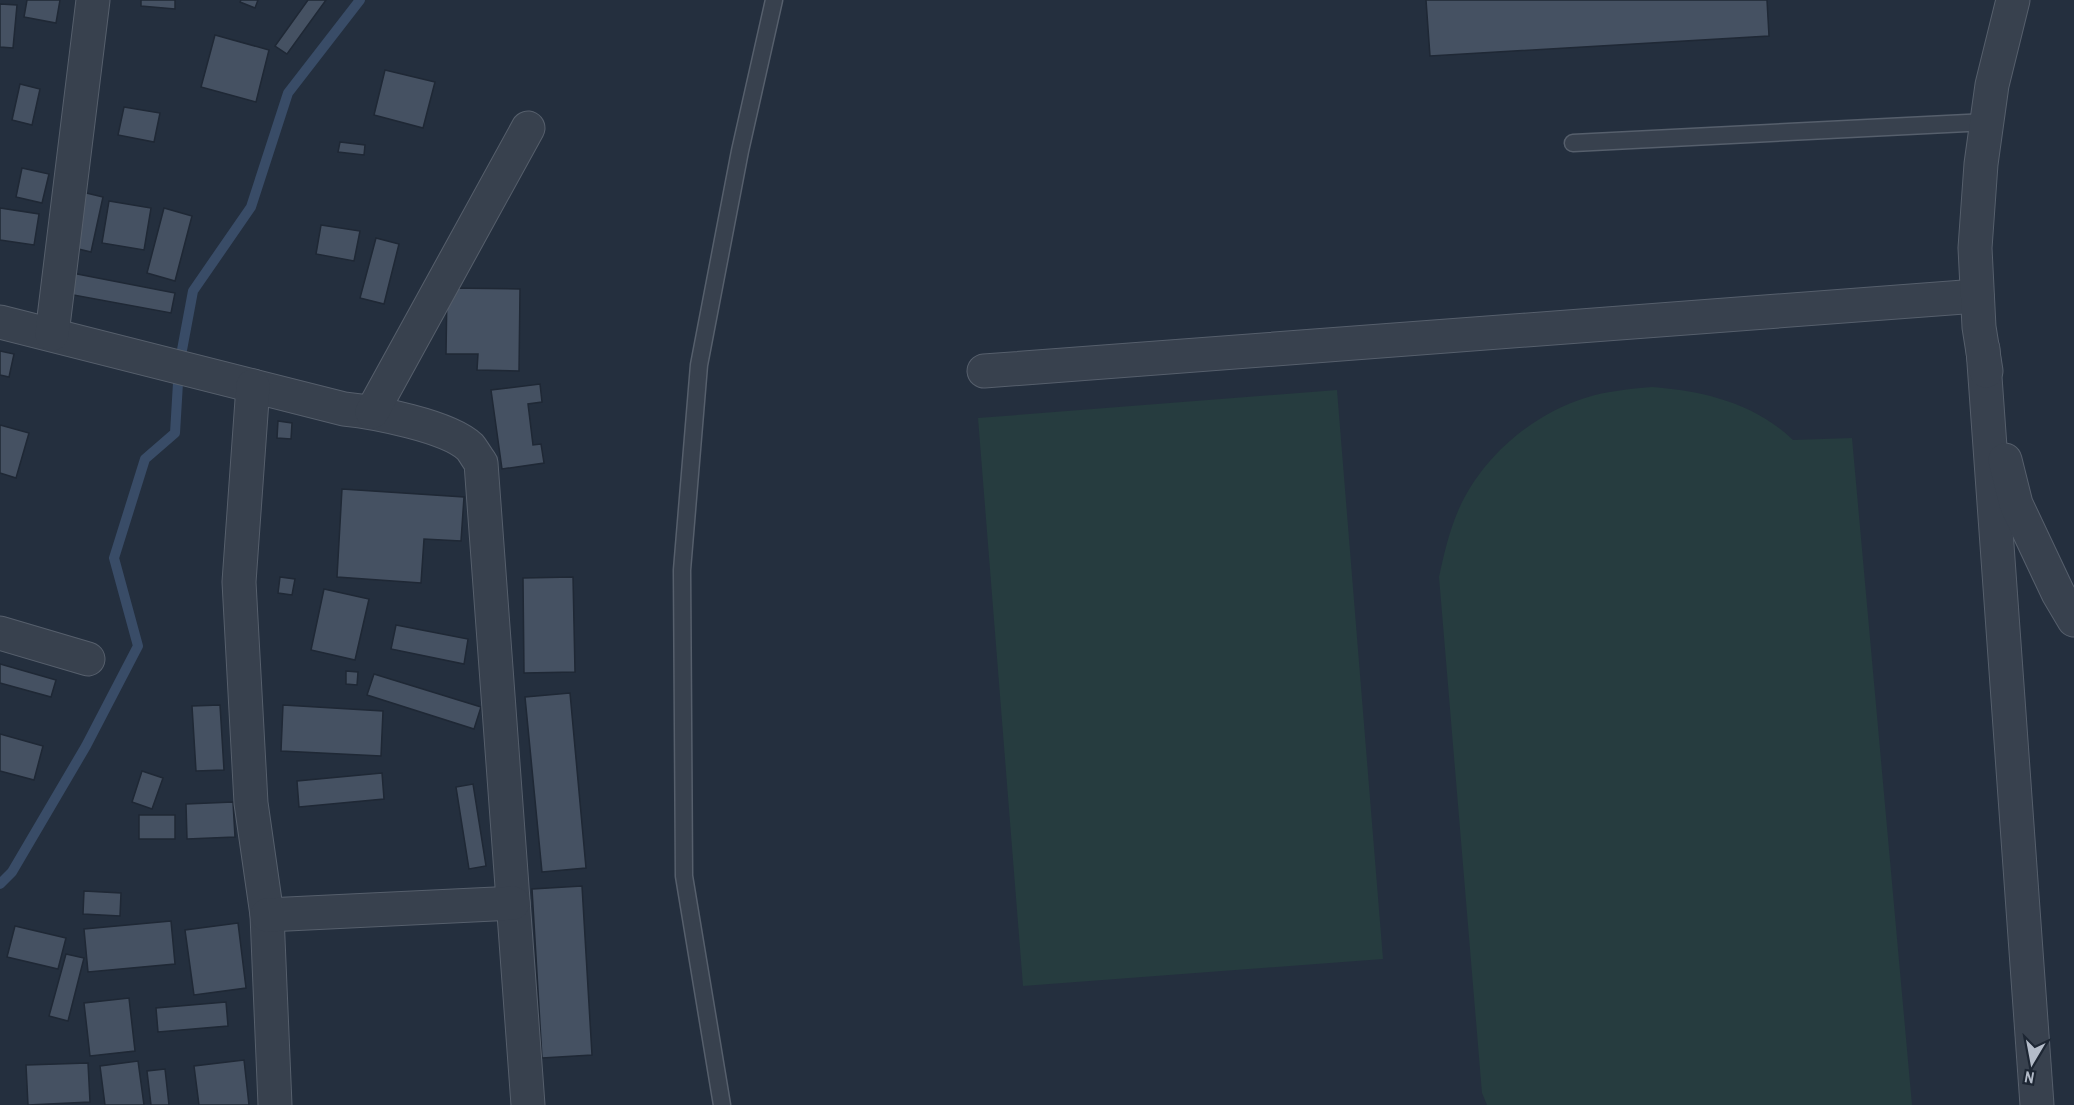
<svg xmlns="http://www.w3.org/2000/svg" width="2074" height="1105" viewBox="0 0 2074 1105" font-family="'Archivo Narrow',sans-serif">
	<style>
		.green { fill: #263c3f }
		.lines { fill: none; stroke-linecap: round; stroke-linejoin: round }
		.stream { stroke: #394c67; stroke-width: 10 }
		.building { fill: #455162; stroke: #1f2835; stroke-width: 1.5 }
		.lane-casing { stroke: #565f6c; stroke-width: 19 }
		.street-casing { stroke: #565f6c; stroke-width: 35 }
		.lane { stroke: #38414e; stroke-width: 16 }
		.street { stroke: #38414e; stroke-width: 33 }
	</style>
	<rect width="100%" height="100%" fill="#242f3e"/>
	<g class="green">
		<path d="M1652 387C1704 391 1754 403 1793 440L1852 438 1912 1105H1487L1482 1093 1439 577C1444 554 1449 532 1458 511 1481 458 1531 415 1585 398 1607 391 1629 389 1652 387Z"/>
		<path d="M1337 390 1383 959 1023 986 978 418Z"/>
	</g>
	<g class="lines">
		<path class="stream" d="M0 884 12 872 86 746 138 646 114 558 145 459 175 433 179 366 193 291 251 207 288 93 360 0"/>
	</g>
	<g class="building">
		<path d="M27 0H60L56 23 24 17Z"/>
		<path d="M141 0H175V9L141 6Z"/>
		<path d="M241 0H258L255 8 240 2Z"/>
		<path d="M308 0H326L287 54 275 46Z"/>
		<path d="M1426 0H1767L1769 36 1430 56Z"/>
		<path d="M0 4 17 5 13 48 0 47Z"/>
		<path d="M215 35 269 50 256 102 201 87Z"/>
		<path d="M385 70 435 82 423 128 374 115Z"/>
		<path d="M20 84 40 89 32 125 12 120Z"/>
		<path d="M124 107 160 113 154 142 118 135Z"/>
		<path d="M340 142 365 145 364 155 338 152Z"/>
		<path d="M22 168 49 174 42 203 16 197Z"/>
		<path d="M78 191 103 197 91 252 66 246Z"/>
		<path d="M109 201 151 208 144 250 102 243Z"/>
		<path d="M0 208 39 214 34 245 0 240Z"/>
		<path d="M164 208 192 216 175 281 147 273Z"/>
		<path d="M321 225 360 231 354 261 316 254Z"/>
		<path d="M376 238 399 244 384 304 360 298Z"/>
		<path d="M72 273 175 293 171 313 68 294Z"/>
		<path d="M447 288 520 289 519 371 477 370 478 354H446Z"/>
		<path d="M0 351 14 354 9 377 0 375Z"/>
		<path d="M540 384 542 402 528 404 533 445 541 444 544 463 502 469 491 390Z"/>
		<path d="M278 421 292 423 291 439 277 438Z"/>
		<path d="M0 425 29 433 16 478 0 473Z"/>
		<path d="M342 489 464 497 461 541 424 539 421 583 337 577Z"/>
		<path d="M280 577 295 579 292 595 278 593Z"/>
		<path d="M573 577 575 672 524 673 523 578Z"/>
		<path d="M324 589 369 599 355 660 311 650Z"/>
		<path d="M396 625 468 639 464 664 391 649Z"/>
		<path d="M0 664 56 680 51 697 0 683Z"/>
		<path d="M346 671 358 672 357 685 346 684Z"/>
		<path d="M374 674 481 707 474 729 367 695Z"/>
		<path d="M570 693 586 868 542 872 525 697Z"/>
		<path d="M220 705 224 770 196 771 192 706Z"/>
		<path d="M283 705 383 711 381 756 281 751Z"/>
		<path d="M0 734 43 746 34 780 0 771Z"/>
		<path d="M142 771 163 778 152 809 132 802Z"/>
		<path d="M382 773 384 799 299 807 297 781Z"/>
		<path d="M473 784 486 866 469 869 456 787Z"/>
		<path d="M233 802 235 837 187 839 186 804Z"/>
		<rect x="139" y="815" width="36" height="24"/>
		<path d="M582 886 592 1055 542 1058 532 889Z"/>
		<path d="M84 891 121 893 120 916 83 914Z"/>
		<path d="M171 921 175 964 88 972 84 929Z"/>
		<path d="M238 923 246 988 194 995 185 930Z"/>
		<path d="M15 926 66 938 58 969 7 957Z"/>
		<path d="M66 954 84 958 68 1021 49 1016Z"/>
		<path d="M129 998 135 1051 90 1056 84 1003Z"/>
		<path d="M226 1002 228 1026 158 1032 156 1008Z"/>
		<path d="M244 1060 249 1105H199L194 1066Z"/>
		<path d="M138 1061 144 1105H105L100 1066Z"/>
		<path d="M88 1063 90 1102 28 1105 26 1065Z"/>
		<path d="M165 1069 169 1105H151L147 1071Z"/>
	</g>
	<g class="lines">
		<defs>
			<g id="lane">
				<path d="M1573 143 1987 122"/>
				<path d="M722 1105 684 876 682 570 699 365 740 151 774 0"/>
			</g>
			<g id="street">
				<path d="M0 322 344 409C374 412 448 426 470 447 474 452 477 458 481 463L528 1105"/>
				<path d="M52 334 93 0"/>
				<path d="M1983 349 2037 1105"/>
				<path d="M984 371 1977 296"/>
				<path d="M1986 371 1979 327 1975 248 1981 164 1992 85 2013 0"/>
				<path d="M253 386 239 582 251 803 267 915 275 1105"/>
				<path d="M372 412 528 128"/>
				<path d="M2005 460 2016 504 2058 593 2074 620"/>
				<path d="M0 633 88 659"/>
				<path d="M267 915 513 903"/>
			</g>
		</defs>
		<use href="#lane" class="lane-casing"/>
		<use href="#street" class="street-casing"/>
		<use href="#lane" class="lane"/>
		<use href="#street" class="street"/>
	</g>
	<g transform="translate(2032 1063) rotate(190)" stroke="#1d2633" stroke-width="4.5" paint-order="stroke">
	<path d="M0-4.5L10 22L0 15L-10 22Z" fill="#b4bcc9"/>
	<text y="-9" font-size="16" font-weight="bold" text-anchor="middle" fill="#b4bcc9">N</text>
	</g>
</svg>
